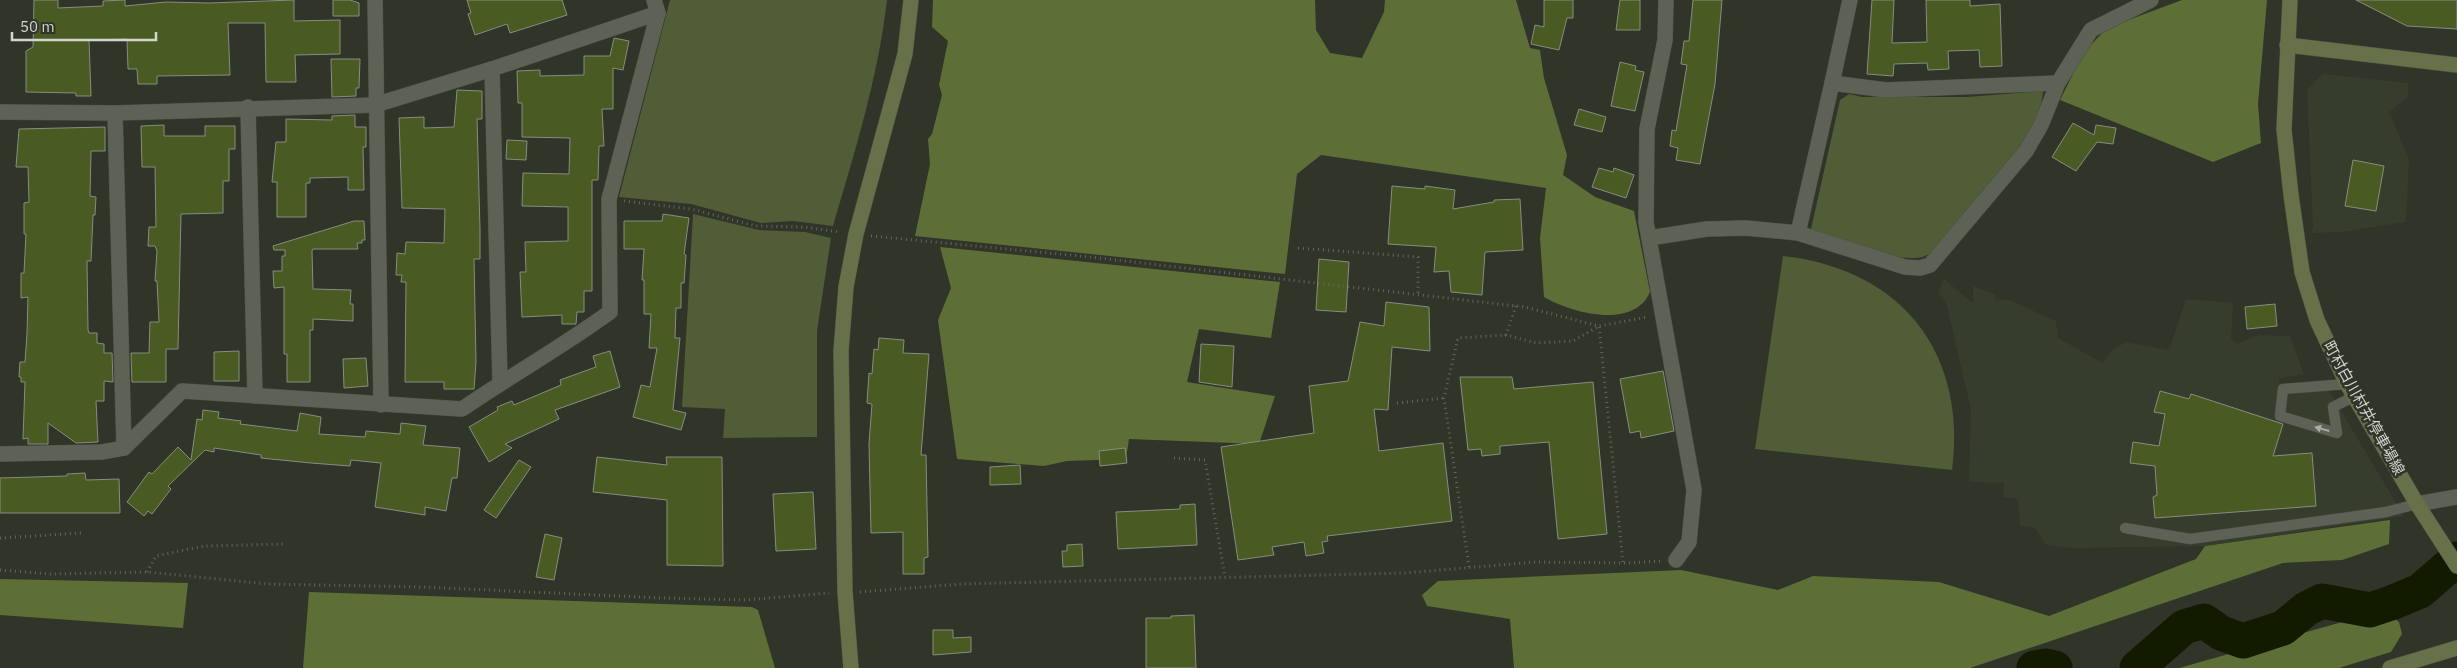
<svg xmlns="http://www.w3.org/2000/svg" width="2457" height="668" viewBox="0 0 2457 668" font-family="'IBM Plex Sans','Noto Sans JP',sans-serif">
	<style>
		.built { fill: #373d2c }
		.green { fill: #505d36 }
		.forest { fill: #5d6f37 }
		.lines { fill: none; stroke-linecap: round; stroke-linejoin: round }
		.river { stroke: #121a00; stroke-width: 35 }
		.building { fill: #495a22; stroke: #888d80 }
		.lane-casing { stroke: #4c5046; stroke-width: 11 }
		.street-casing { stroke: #4c5046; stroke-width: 16 }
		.secondary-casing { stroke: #4c5046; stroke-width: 16 }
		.path { stroke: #63665d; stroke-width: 3; stroke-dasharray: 1 4; stroke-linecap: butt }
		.lane { stroke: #5e6256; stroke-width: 10 }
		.street { stroke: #5e6256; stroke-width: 15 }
		.secondary { stroke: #667149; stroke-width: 15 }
		.oneway { fill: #aaada5 }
		.labels { text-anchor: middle; stroke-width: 5; stroke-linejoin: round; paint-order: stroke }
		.street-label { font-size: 15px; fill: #d3d6cf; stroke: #303429 }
	</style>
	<rect width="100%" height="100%" fill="#303429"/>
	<g class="built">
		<path d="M2323 74 2408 83V97L2389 112 2409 159 2406 222 2342 232 2311 233 2313 227 2307 89Z"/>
		<path d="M1944 279 1973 303V286L1995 294 1996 301 2007 299 2056 321 2058 338 2103 363 2111 351 2126 342 2169 350 2186 299 2233 303 2231 339 2237 344 2258 335 2290 336 2304 374 2279 378 2280 388 2328 389 2404 516 2205 546 2072 548 2046 545 2035 528 2020 525 2018 499 2003 497 2004 483 1969 482 1971 410 1946 302 1938 294Z"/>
	</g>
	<g class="green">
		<path d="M670 0H887C878 78 855 151 833 226L793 221 761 223 691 204 619 197Z"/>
		<path d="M2043 91C2041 138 1968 210 1938 247 1934 250 1930 254 1925 256 1902 265 1839 241 1814 234L1811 229 1840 100 1849 94 1862 97H1967Z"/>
		<path d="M693 214 759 230 805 232 831 238 817 331V437L723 438 725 409 682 407Z"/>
		<path d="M1783 256C1901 269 1967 352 1952 470L1755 449Z"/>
	</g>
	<g class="forest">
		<path d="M933 0H1315L1316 30 1330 53 1362 58 1384 12 1385 0H1516L1530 48 1540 50 1544 78 1567 155 1563 175 1595 197 1634 211 1650 292C1634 330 1571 313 1544 297L1540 238 1546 188 1321 155 1297 174 1285 274 915 236 930 164 928 139 932 134 942 95 939 85 948 41 932 27Z"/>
		<path d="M2182 0H2267L2258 104 2261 143 2213 162 2060 100 2084 52 2107 28Z"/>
		<path d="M940 247 1280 282 1271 338 1199 329 1187 382 1275 396 1259 444 1129 439 1126 459 1067 461 1044 466 957 459 938 320 951 288Z"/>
		<path d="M2390 520 2389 544 2342 560 2283 563 1970 668H1514L1510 619 1427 606 1422 595 1438 581 1681 570 1778 590 1813 576 1939 582 2049 616 2196 559 2205 546Z"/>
		<path d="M0 579 188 583 183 628 0 615Z"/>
		<path d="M309 592 752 607 758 610 775 668H303Z"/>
		<path d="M2385 610 2399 622 2402 634 2391 652 2339 668H2179Z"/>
	</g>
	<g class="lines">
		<g class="river">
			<path d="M2034 668 2046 666 2055 668"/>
			<path d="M2137 668 2184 627 2204 621 2221 633 2243 641 2283 628 2306 609 2322 601 2370 610 2391 603 2420 591 2457 559"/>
		</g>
	</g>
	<g class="building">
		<path d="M34 0H58V8L103 6V1L125 0V6L166 2 209 3 294 0V21L340 20V54L295 55 296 82H266L265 23H228L230 75 157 76V84H138L137 69H128L127 39 89 40 91 96H76V93L26 92V51L33 47Z"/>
		<path d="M333 0H350L359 3V16H333Z"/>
		<path d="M467 0H562L567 15 510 33 507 24 475 35 468 14 471 13Z"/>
		<path d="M1544 0H1573V18H1567L1559 50 1531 44 1535 25 1544 27Z"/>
		<path d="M1620 0H1640V30H1616Z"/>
		<path d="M1693 0H1722L1715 84 1700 164 1676 160 1678 148 1670 146 1672 130 1676 131 1687 65 1681 64 1684 41H1689Z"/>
		<path d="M1872 0H1894L1892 43 1927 42 1926 0H1970V6L2000 4 2002 66 1980 67 1979 50 1948 51 1949 69 1928 70 1927 63 1894 64 1893 76 1867 74Z"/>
		<path d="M2356 0H2457V29L2407 26Z"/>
		<path d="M614 38 629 41 623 70 613 68V109H602L604 146H599L598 180H592V291H584V312H577L576 324H562V315L522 317 520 272H526L525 242 568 241V207L522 206 523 173 569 174 570 138 522 137V103H518L517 71 540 70V76L584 75V56H610Z"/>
		<path d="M331 59H360L359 88H356V96L332 97Z"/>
		<path d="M1620 62 1636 66 1635 70 1644 72 1635 111 1611 106Z"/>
		<path d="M457 90 482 91V119H477L480 229V259H474L476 362 474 389H444V382H405L406 282H401L402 275H396L397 253 405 254 406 242 444 243 445 209 402 208 399 118 424 117V128L454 127Z"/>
		<path d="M1579 109 1606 117 1602 132 1574 125Z"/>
		<path d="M355 115V127H366V147H363L364 190H348V177L310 178V183H306V217H277V182H272L276 142H286V119L332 120V116Z"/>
		<path d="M2073 123 2094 135 2096 125 2116 128 2113 144 2097 142 2076 171 2052 157Z"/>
		<path d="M164 125V136H205V126H235V149H229V181H223V213L181 214 178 349H166V382H132L131 353H149L150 322H159L157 281H155L157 251 155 246H148L149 227H156L155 167H142L141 126Z"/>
		<path d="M105 127V151H91L90 196 96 197 95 215H93L91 261H87L88 330 89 333H97V343L104 344V353H112L113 382 104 381V401H96L98 442 76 443 48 423V444H28V438L23 439 25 382H21V377H19L20 362H25L27 334 28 297 21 298V273H24L26 234H24V203L29 202 28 167H16L19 129Z"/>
		<path d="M507 140 527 141 526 160 506 159Z"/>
		<path d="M2353 160 2384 166 2376 211 2345 206Z"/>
		<path d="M1599 168 1613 172 1614 168 1634 175 1626 198 1592 187Z"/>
		<path d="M1392 186 1425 189V186L1455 190 1453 209 1494 202V200L1520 199 1523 250 1485 252 1482 295 1451 292 1449 271 1434 272 1436 247 1388 244Z"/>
		<path d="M663 214 689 218 684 254 686 255 684 283H681V308H676L675 338H680L673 410 686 413 681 430 633 417 641 385 650 387 657 348H649L651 314H644V280H642L644 249H624V221H662Z"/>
		<path d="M354 221H364L365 240H362V243H357L358 249H313L312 251 313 289 351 290 350 304H353V321L313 319V330H310V382H287V354H284V287L274 288 273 271H282V256H285V250H274L273 246Z"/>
		<path d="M1319 259 1349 262 1346 312 1316 310Z"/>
		<path d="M1386 302 1429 307 1430 351 1392 347 1388 410 1374 409 1379 451 1443 443 1452 521 1327 536 1328 541 1322 542 1324 553 1306 556 1304 542 1272 547 1274 555 1238 560 1221 447 1314 433 1309 386 1348 381 1360 322 1384 326Z"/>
		<path d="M2275 304 2277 326 2247 329 2245 307Z"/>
		<path d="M879 338 904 340 903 353 929 354 921 455H926L928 557 924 558V574H903V532L871 533 869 444 872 404 867 403 869 373 872 374 874 349 878 350Z"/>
		<path d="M1201 344 1234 346 1232 387 1199 382Z"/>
		<path d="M239 351V381H214V352Z"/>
		<path d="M610 351 620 387 555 410 559 419 505 444 512 448 489 462 469 427 498 410 497 407 512 401 514 405 561 385 560 380 596 367 593 356Z"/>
		<path d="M366 358 368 386 344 388 343 359Z"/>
		<path d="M1663 371 1674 431 1641 438 1640 431 1630 433 1620 379Z"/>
		<path d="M1460 377H1512L1514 389 1593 382 1607 534 1558 539 1549 442 1500 446V454L1482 456 1481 449 1468 450Z"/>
		<path d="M2160 391 2189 399 2191 394 2283 424 2273 456 2312 453 2316 506 2155 518 2153 497 2157 495 2155 466 2130 463 2133 442 2159 446 2165 414 2154 412Z"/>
		<path d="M203 410 219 412 218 418 241 421 240 424 297 431 300 413 321 417 319 434 365 437 366 431 400 434 401 423 426 426 423 445 460 448 457 478H452L446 511 425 507V515L375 507 381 463 351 460 350 466 311 463 261 458V455L214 448V452L205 450 168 486 171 489 152 514 148 511 144 516 127 502 149 472 152 474 178 447 191 460 197 419 202 420Z"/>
		<path d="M1125 448 1127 463 1100 466 1099 451Z"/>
		<path d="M597 457 667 465 666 457H722L723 566 667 565V500L593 492Z"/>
		<path d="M519 460 531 467 496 518 484 510Z"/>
		<path d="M1020 465 1021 484 990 485V467Z"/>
		<path d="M85 473 86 480 119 479 120 513H0V478L67 476V474Z"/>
		<path d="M813 492 816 549 776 551 773 494Z"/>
		<path d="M1195 504 1197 545 1118 549 1116 512 1180 509V505Z"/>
		<path d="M545 534 562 538 554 580 536 577Z"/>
		<path d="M1082 544 1083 566 1063 567 1062 551H1067V545Z"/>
		<path d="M1194 615 1196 668H1146V618H1171V616Z"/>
		<path d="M933 630H953V638L971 637V652L933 655Z"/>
	</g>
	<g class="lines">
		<defs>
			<g id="lane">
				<path d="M2347 384 2283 389 2280 416 2337 433 2333 407 2355 396"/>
				<path d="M2125 528 2190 539 2386 512 2417 504"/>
			</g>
			<g id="street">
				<path d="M375 0 381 405"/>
				<path d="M1666 0 1665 40 1647 129 1646 222 1694 490 1689 542 1676 560"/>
				<path d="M492 69 500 383"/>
				<path d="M1832 83 1850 0"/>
				<path d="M248 107 255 396"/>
				<path d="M0 112 115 113 375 105 492 69 658 13"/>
				<path d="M115 113 124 448"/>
				<path d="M1798 233 1832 83 1886 90 2058 83"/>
				<path d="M1649 238 1707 229 1746 228 1798 233 1905 267 1920 268 1930 265 2026 151 2041 125 2058 83 2091 30 2151 0"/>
				<path d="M0 454 102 452 124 448 182 391 462 409C510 376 562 347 610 312L609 199 658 13 654 0"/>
				<path d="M2417 504 2457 497"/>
			</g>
			<g id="secondary">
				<path d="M2290 0 2284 130 2291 195 2302 272 2317 320 2347 384 2417 504 2457 566"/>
				<path d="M2287 45 2457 65"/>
				<path d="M851 668 845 592 841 351 846 287 856 234 905 54 911 0"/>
				<path d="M2390 668 2457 648"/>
			</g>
		</defs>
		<use href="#lane" class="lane-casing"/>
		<use href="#street" class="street-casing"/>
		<use href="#secondary" class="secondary-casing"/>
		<g class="path">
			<path d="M624 201 691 209 756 226 803 227 840 232"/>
			<path d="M871 236 1081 256 1525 307 1599 326 1648 317"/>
			<path d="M1298 248 1418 257V295"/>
			<path d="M1516 306 1506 335 1536 343 1573 341 1599 326 1623 563"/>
			<path d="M1397 403 1444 398"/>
			<path d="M1174 458 1205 460 1225 577"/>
			<path d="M0 538 81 533"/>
			<path d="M1469 567 1444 398 1458 338 1506 335"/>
			<path d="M0 570 50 574 147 572 267 584 423 587 661 598 746 600 829 593"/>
			<path d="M147 572 156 556 204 546 285 544"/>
			<path d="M860 592 960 584 1405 573 1536 562 1629 563 1661 561"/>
		</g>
		<use href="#lane" class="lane"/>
		<use href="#street" class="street"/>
		<use href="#secondary" class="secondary"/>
	</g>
	<defs><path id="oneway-solid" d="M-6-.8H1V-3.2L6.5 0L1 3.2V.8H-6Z" transform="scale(1.25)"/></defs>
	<use class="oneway" href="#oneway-solid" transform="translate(2322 429) rotate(-164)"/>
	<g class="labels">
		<g class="street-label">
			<text transform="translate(2364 408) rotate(61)" y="5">町村白川村井停車場線</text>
		</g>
	</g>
	<path d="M12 32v8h144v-8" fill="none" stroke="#d3d6cf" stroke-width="2.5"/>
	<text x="20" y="32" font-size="15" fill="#d3d6cf" stroke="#303429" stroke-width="4" paint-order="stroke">50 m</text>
</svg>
